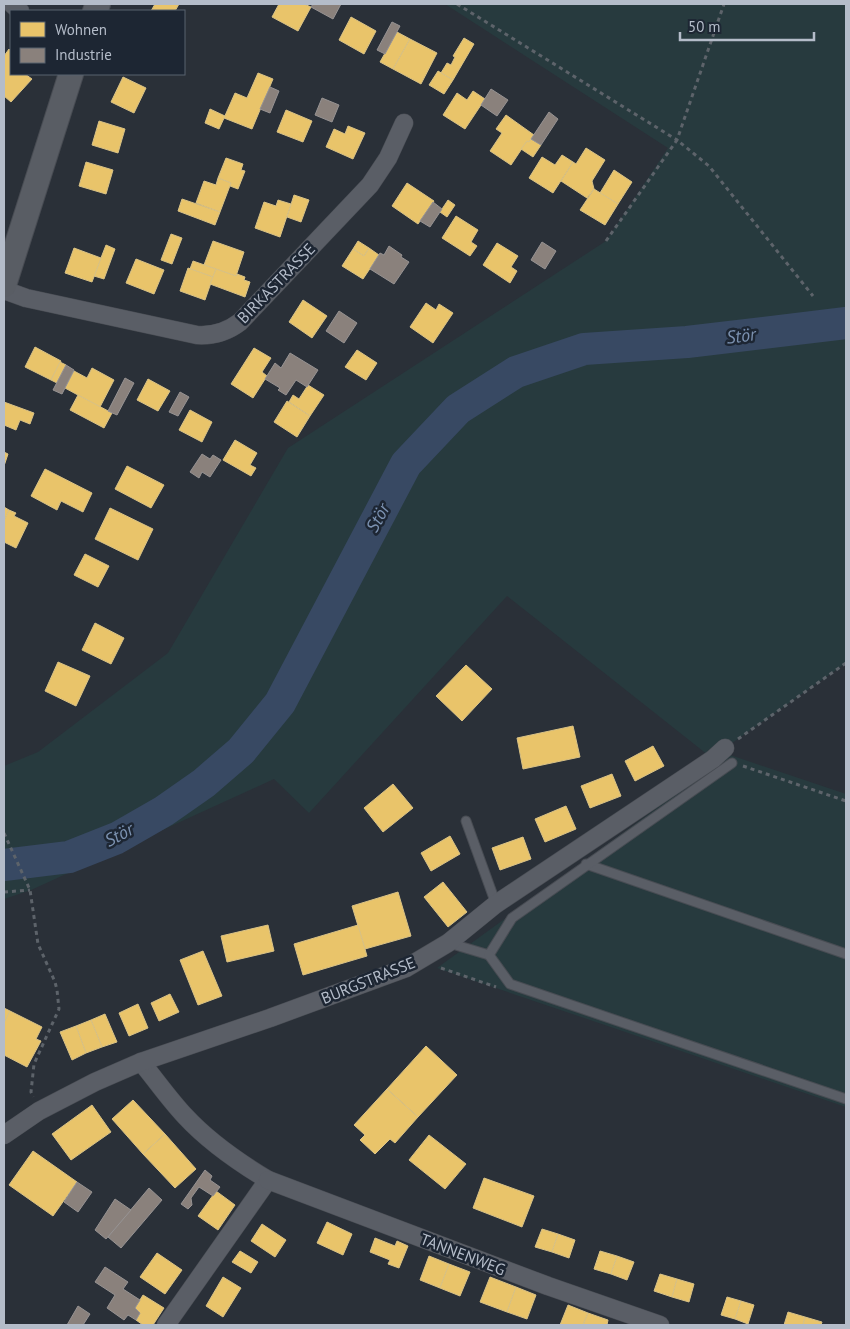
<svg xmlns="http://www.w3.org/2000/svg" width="850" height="1329" viewBox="0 0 850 1329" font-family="'PT Sans',sans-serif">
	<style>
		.green { fill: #273a3e; fill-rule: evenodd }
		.homes { fill: #e9c46a; stroke: #d9c286 }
		.industry { fill: #8a817c; stroke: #979393 }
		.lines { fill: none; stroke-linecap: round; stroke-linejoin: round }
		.river { stroke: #384963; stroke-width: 32 }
		.lane-casing { stroke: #484c53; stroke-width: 11 }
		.street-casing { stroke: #484c53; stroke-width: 19 }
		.secondary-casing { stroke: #484c53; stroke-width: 26 }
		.path { stroke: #5d636a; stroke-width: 3; stroke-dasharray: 4 4; stroke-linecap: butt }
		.lane { stroke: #5a5e66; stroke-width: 9 }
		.street { stroke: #5a5e66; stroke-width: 18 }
		.secondary { stroke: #595d64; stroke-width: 24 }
		.labels { text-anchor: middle; stroke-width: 5; stroke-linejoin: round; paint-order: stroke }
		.street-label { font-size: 16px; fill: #b4bcc9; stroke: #1d2633 }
		.water-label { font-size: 18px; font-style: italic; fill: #7c92b1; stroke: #1d2633 }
	</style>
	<rect width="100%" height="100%" fill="#2a3038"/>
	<g class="green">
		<path d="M445 4H846V663L725 748 713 759 507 596 309 813 274 779 31 890 4 899V766L38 752 168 653 288 448 606 241 668 148ZM797 328 687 342 604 347Z"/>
		<path d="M730 755 846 794V1107L437 968Z"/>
	</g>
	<g class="homes">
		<path d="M155 4H179L175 11H151Z"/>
		<path d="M279 4H304L311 7 298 31 272 17Z"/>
		<path d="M351 17 376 31 364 54 339 40Z"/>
		<path d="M397 32 410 39 393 69 380 62Z"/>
		<path d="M464 38 474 44 453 80 441 73 447 63 451 65 455 57 453 56Z"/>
		<path d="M410 39 437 53 421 84 393 69Z"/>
		<path d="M9 49 11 51V74H25L32 79 11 102 4 96V56Z"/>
		<path d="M438 71 453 80 444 94 429 85Z"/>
		<path d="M258 73 273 79 252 129 224 118 235 93 247 98Z"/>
		<path d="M123 77 146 88 134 113 111 102Z"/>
		<path d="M473 91 485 99 465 129 443 115 457 93 467 100Z"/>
		<path d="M210 109 225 116 219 129 205 123Z"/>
		<path d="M286 110 312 121 303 142 277 132Z"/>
		<path d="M506 115 534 135 529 142 527 141 511 165 490 151 502 133 496 129Z"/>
		<path d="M99 121 125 129 118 153 92 145Z"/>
		<path d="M348 126 365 133 353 159 326 147 334 129 345 134Z"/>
		<path d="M531 139 541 145 533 157 521 149 527 141 529 142Z"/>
		<path d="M586 148 605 160 592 181 594 189 587 198 561 181 573 162 576 164Z"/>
		<path d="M562 155 573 162 553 193 529 178 542 157 555 165Z"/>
		<path d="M226 158 243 164 241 170 245 171 238 189 230 186 231 183 218 178Z"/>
		<path d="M86 162 113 170 106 194 79 186Z"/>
		<path d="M614 170 632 182 618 204 600 193Z"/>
		<path d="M218 178 231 183 220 212 196 203 204 181 216 185Z"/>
		<path d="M407 183 434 201 418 224 392 206Z"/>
		<path d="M594 189 618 204 605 225 580 210Z"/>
		<path d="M294 195 309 200 301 222 287 217Z"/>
		<path d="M182 199 220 212 215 225 178 211Z"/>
		<path d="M278 200 291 204 280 237 255 228 264 202 276 206Z"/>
		<path d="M448 200 455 205 447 217 440 212Z"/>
		<path d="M456 216 478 230 471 242 477 246 470 256 442 238Z"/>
		<path d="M171 234 182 238 172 264 161 260Z"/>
		<path d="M213 241 244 252 236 276 204 265Z"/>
		<path d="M358 241 369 248 364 256 353 249Z"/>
		<path d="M497 243 518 256 511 267 517 271 510 283 483 265Z"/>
		<path d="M106 245 115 249 104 279 94 276Z"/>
		<path d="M74 248 101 258 92 282 65 273Z"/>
		<path d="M369 248 379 255 363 279 342 266 353 249 364 256Z"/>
		<path d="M136 259 164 270 154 294 126 283Z"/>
		<path d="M193 261 216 269 213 277 190 269Z"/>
		<path d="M188 268 213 277 205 300 180 291Z"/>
		<path d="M216 269 236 276 237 274 245 277 244 280 250 282 245 297 210 284Z"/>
		<path d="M303 300 327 316 312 338 289 322Z"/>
		<path d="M426 303 436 310 439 304 453 313 433 343 410 327Z"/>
		<path d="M35 347 61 361 51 380 25 367Z"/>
		<path d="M254 348 271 358 262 372 267 376 253 398 231 384Z"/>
		<path d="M357 350 377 363 366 380 345 367Z"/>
		<path d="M60 362 66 365 57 383 51 380Z"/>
		<path d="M92 368 114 380 100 407 65 388 74 371 87 378Z"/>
		<path d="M148 379 170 391 158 411 137 400Z"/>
		<path d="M308 385 324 395 310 416 289 402 293 395 299 399Z"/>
		<path d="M78 395 112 413 104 428 70 410Z"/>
		<path d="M287 401 310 416 297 437 274 422Z"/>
		<path d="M4 402 34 413 30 424 20 420 16 430 4 425Z"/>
		<path d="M190 410 212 422 202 442 179 430Z"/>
		<path d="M235 440 257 453 250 465 256 468 251 476 223 460Z"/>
		<path d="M4 452 8 454 4 466Z"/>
		<path d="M127 466 164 485 151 508 115 489Z"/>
		<path d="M45 469 92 493 83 512 61 501 57 510 31 496Z"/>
		<path d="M4 507 9 510 4 521Z"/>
		<path d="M110 508 153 529 138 560 95 539Z"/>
		<path d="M9 510 16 513 14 516 28 523 16 548 4 542V521Z"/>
		<path d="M85 554 109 566 98 587 74 575Z"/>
		<path d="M95 623 124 638 111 664 82 650Z"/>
		<path d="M58 662 90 676 76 706 45 691Z"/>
		<path d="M466 665 492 689 462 721 436 696Z"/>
		<path d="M573 726 580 757 523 769 517 738Z"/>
		<path d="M653 746 664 766 635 781 625 761Z"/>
		<path d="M612 774 621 796 590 808 581 786Z"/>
		<path d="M393 784 413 808 383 832 364 808Z"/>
		<path d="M566 806 576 829 545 842 535 819Z"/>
		<path d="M450 836 460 854 431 871 421 853Z"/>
		<path d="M523 837 531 859 500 870 492 848Z"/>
		<path d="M443 882 467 912 448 927 424 897Z"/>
		<path d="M398 892 411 936 365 949 352 906Z"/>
		<path d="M268 925 274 951 227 962 221 936Z"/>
		<path d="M358 925 367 956 303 975 294 944Z"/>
		<path d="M203 951 222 996 198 1005 180 960Z"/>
		<path d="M170 994 179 1012 159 1021 151 1003Z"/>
		<path d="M138 1004 148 1028 129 1036 119 1013Z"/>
		<path d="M4 1008 10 1011 4 1023Z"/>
		<path d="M10 1011 42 1027 36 1039 41 1041 27 1067 4 1055V1023Z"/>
		<path d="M105 1014 117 1042 102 1047 91 1020Z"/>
		<path d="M91 1020 102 1047 86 1053 76 1026Z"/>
		<path d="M76 1026 86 1053 72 1060 60 1032Z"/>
		<path d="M426 1046 457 1075 418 1117 387 1089Z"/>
		<path d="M387 1089 418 1117 395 1143 390 1139 375 1154 360 1140 365 1135 354 1125Z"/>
		<path d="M133 1100 165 1134 143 1154 112 1119Z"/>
		<path d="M92 1105 111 1132 71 1160 52 1134Z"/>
		<path d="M165 1134 196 1169 175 1188 143 1154Z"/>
		<path d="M429 1135 466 1164 445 1189 409 1160Z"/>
		<path d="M33 1151 77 1182 53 1216 9 1185Z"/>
		<path d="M484 1178 534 1196 522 1227 473 1208Z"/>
		<path d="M216 1191 235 1205 218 1230 198 1216Z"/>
		<path d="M327 1222 352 1234 343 1255 317 1243Z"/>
		<path d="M262 1224 286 1240 275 1257 251 1241Z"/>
		<path d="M542 1229 558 1234 552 1252 535 1247Z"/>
		<path d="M558 1234 575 1240 569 1258 552 1252Z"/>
		<path d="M375 1238 395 1246 397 1241 408 1246 399 1268 388 1264 390 1260 370 1252Z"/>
		<path d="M240 1251 258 1262 251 1273 232 1262Z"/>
		<path d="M600 1251 617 1256 611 1274 594 1269Z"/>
		<path d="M157 1253 182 1270 165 1294 140 1277Z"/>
		<path d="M429 1256 449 1264 440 1288 420 1280Z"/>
		<path d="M617 1256 634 1262 627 1280 611 1274Z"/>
		<path d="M449 1264 470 1272 460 1296 440 1288Z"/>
		<path d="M660 1274 677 1279 672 1297 654 1291Z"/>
		<path d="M223 1277 241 1288 223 1317 206 1306Z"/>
		<path d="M490 1277 516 1287 507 1312 480 1302Z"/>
		<path d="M677 1279 694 1284 689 1302 672 1297Z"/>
		<path d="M516 1287 536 1295 527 1319 507 1312Z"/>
		<path d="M143 1295 164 1308 153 1325H143L136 1320 140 1313 135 1308Z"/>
		<path d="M727 1297 741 1301 735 1319 721 1315Z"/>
		<path d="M741 1301 754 1305 748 1324 735 1319Z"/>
		<path d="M568 1305 588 1313 583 1325H560Z"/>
		<path d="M788 1312 805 1317 803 1325H784Z"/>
		<path d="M588 1313 608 1320 607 1325H583Z"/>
		<path d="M805 1317 822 1322 821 1325H803Z"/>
	</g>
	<g class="industry">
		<path d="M313 4H341L333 19 311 7Z"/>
		<path d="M392 22 400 26 385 54 377 50Z"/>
		<path d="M270 87 279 91 270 113 260 109Z"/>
		<path d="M491 89 508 100 497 116 481 105Z"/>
		<path d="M322 98 339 105 332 122 315 115Z"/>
		<path d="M549 112 558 119 541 145 531 139Z"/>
		<path d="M433 202 442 209 430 227 420 221Z"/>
		<path d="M542 242 556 251 545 269 531 260Z"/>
		<path d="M389 246 402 255 401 257 409 262 394 284 370 269 380 253 384 255Z"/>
		<path d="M339 311 357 323 344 343 326 331Z"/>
		<path d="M290 353 318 370 307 387 296 380 286 395 278 390 280 388 265 379 275 363 281 368Z"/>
		<path d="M66 365 74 370 62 394 53 390Z"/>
		<path d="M125 378 134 383 117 415 108 411Z"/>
		<path d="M180 392 189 397 178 416 169 412Z"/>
		<path d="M202 454 210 459 213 455 221 460 210 477 202 472 199 478 190 472Z"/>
		<path d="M205 1170 212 1176 210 1180 220 1187 213 1196 199 1187 191 1198 192 1205 188 1209 181 1204Z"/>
		<path d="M77 1182 92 1192 78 1212 64 1202Z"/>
		<path d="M149 1188 162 1200 121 1248 108 1237Z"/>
		<path d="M115 1199 131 1210 106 1239 95 1230Z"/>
		<path d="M105 1267 128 1282 123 1289 140 1300 135 1308 140 1313 136 1320 128 1315 124 1320 107 1308 115 1295 95 1282Z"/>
		<path d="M78 1306 90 1314 83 1325H67Z"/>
	</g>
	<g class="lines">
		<path class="river" d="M4 865 69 857 117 838 164 811 204 783 241 751 280 703 406 464 458 409 516 372 584 349 687 342 846 323"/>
		<defs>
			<g id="lane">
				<path d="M466 821 496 904"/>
				<path d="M586 864 846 954"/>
				<path d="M449 943 489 955 512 918 732 763"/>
				<path d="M489 955 510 984 846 1099"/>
			</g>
			<g id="street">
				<path d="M12 4 20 11"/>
				<path d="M4 290 26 298 197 335C213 336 227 332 240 322L370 185 388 158 404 123"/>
				<path d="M141 1062C156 1080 169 1099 185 1116 209 1142 238 1162 268 1180L166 1325"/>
				<path d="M4 1135 39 1111 95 1082 141 1062 270 1018 406 968 448 943 496 904 713 759 725 748"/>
				<path d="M268 1180 548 1286 660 1325"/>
			</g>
			<g id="secondary">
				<path d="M95 11 98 4"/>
				<path d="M4 285 71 74"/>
			</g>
		</defs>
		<use href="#lane" class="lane-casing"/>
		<use href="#street" class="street-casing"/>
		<use href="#secondary" class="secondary-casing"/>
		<g class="path">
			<path d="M457 4 677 140 724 4"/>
			<path d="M606 241 677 140 709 166 813 296"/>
			<path d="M738 739 846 663"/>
			<path d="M743 766 846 801"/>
			<path d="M4 833 30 890 38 944 55 982 57 990 59 1009 34 1064 31 1092 33 1097"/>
			<path d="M4 892 30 890"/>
			<path d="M441 968 496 987"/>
		</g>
		<use href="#lane" class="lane"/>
		<use href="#street" class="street"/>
		<use href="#secondary" class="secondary"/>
	</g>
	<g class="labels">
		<g class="street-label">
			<text transform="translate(276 283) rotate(-46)" y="6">BIRKASTRASSE</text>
			<text transform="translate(368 980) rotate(-22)" y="6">BURGSTRASSE</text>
			<text transform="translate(463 1254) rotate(21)" y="6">TANNENWEG</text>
		</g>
		<g class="water-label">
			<text transform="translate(741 336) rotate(-7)" y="6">Stör</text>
			<text transform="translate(378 518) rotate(-62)" y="6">Stör</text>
			<text transform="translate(119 835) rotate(-28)" y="6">Stör</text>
		</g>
	</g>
	<rect width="850" height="1329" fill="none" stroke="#b4bcc9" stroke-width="10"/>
	<rect x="10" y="10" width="175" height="65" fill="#1d2633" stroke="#59626f"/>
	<rect x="20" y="22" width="25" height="15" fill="#e9c46a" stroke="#59626f"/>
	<text x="55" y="35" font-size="15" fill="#b4bcc9">Wohnen</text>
	<rect x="20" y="48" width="25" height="15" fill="#8a817c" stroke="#59626f"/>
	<text x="55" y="60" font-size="15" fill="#b4bcc9">Industrie</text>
	<path d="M680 32v8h134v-8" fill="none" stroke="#b4bcc9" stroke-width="2.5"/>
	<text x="688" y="32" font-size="15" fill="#b4bcc9" stroke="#1d2633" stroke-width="4" paint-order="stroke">50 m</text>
</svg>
